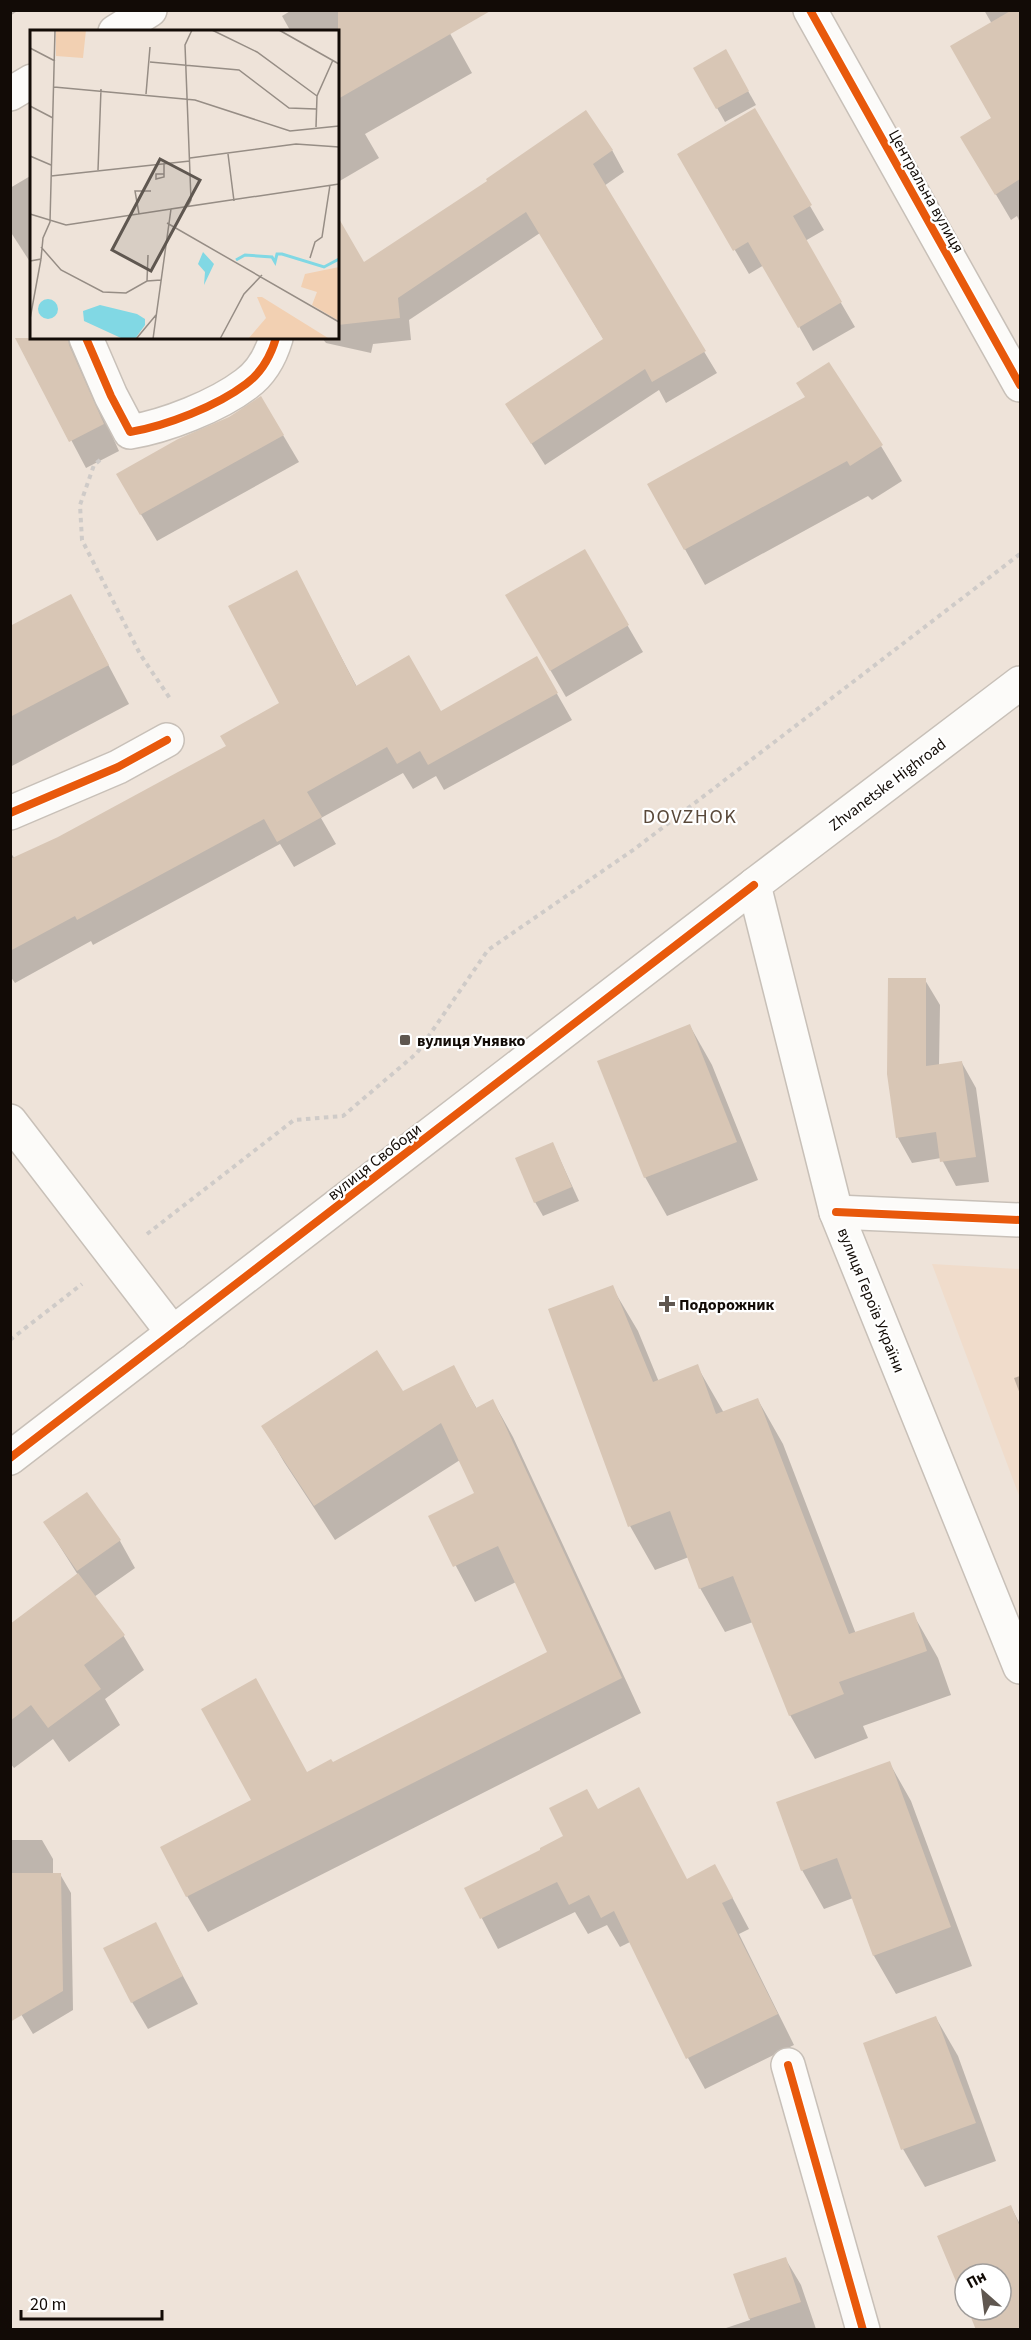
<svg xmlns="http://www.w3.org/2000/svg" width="1031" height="2340" viewBox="0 0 1031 2340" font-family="'Source Sans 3',sans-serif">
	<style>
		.built { fill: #f0dccb }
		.shadow { fill: #0003 }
		.building { fill: #d8c6b5 }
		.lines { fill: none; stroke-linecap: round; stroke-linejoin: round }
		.minor-casing { stroke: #c8c0b8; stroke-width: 36 }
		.major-casing { stroke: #c8c0b8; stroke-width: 36 }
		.path { stroke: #cfcbc8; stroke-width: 4; stroke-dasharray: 4.5 4.5; stroke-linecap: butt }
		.minor { stroke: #fcfbf9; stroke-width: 33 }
		.major { stroke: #fcfbf9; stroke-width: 33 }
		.cycleway-casing { stroke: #fff; stroke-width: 11 }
		.cycleway { stroke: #e8590c; stroke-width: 8 }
		.poi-dot { fill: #5f5750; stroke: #fff; stroke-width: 2 }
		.labels { text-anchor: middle; stroke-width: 4.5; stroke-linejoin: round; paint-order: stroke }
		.street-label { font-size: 16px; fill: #120b06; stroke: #fff }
		.poi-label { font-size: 16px; font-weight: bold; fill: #120b06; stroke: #fff; text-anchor: start }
		.quarter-label { font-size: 20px; letter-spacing: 1.5px; fill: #5a493a; stroke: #fff }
		.inset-river { fill: none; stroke: #81d8e4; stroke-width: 3 }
		.inset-road { fill: none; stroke: #968d85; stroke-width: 1.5 }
		.view { fill: #5f5750; fill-opacity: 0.15; stroke: #5f5750; stroke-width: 3 }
		.inset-edge { fill: none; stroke: #120b06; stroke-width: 3 }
	</style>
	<rect width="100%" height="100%" fill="#eee3d9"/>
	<path class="built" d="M932 1264 1020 1269V1498Z"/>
	<g class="shadow">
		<path d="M10 10H19L10 16Z"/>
		<path d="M292 10H437L472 73 365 134 379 158 338 182V32H291L282 16Z"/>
		<path d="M984 10H1020V223L1017 216 1011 220 962 137 993 119 992 24Z"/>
		<path d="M726 52 756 105 725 122 695 69Z"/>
		<path d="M754 110 824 230 805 241 855 327 813 351 764 265 749 274 679 155Z"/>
		<path d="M612 150 624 172 604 186 717 373 666 403 659 390 545 465 507 405 604 340 540 233 409 320 411 340 373 344 371 353 326 343 322 338H338V222L363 265Z"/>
		<path d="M32 175V265L10 231V188Z"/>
		<path d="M40 338H71L84 374 119 451 86 468 22 347Z"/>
		<path d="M230 418 283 435 299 462 157 541 133 501Z"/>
		<path d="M881 446 902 481 872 500 868 496 705 585 649 485Z"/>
		<path d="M584 551 643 652 566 697 507 596Z"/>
		<path d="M296 572 357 687 441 713 537 659 572 720 444 790 436 776 413 789 403 773 321 818 336 844 294 867 280 844 93 945 91 941 15 983 10 976V852L15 859 59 838 228 747 281 704Z"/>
		<path d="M10 627 92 634 129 704 10 767Z"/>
		<path d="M925 980 940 1005 939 1066 962 1063 976 1088 989 1182 956 1186 941 1158 912 1163 898 1138Z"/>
		<path d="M690 1026 712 1065 758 1180 667 1216 645 1177Z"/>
		<path d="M553 1144 579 1201 543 1216 535 1202Z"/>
		<path d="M612 1287 638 1331 659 1382 697 1366 724 1413 758 1400 783 1444 856 1634 913 1614 938 1658 951 1695 863 1726 868 1738 815 1759 790 1715 753 1622 725 1632 700 1588 689 1557 655 1570 630 1526Z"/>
		<path d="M453 1367 477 1409 493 1401 513 1437 641 1713 208 1932 187 1896 307 1773 332 1764 549 1653 516 1582 475 1602 430 1517 476 1494 460 1460 335 1540 284 1462 263 1426 402 1393Z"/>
		<path d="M1020 1376V1394L1014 1378Z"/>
		<path d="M87 1494 120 1541 135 1568 94 1597 123 1635 144 1670 105 1699 120 1725 69 1762 53 1739 14 1768 10 1763V1626L78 1575 45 1523Z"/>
		<path d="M889 1762 911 1801 972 1966 896 1994 874 1956 853 1898 824 1909 802 1870Z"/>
		<path d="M598 1810 687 1881 732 1897 749 1929 739 1934 794 2045 705 2089 688 2058 630 1942 620 1947 607 1925 588 1934 575 1912 498 1949 466 1888 543 1851 565 1836Z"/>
		<path d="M10 1840H42L53 1859V1874H60L71 1893 73 2010 33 2034 10 1996Z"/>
		<path d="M155 1924 198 2004 148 2029 132 2002Z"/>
		<path d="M936 2018 958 2056 996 2161 925 2187 903 2149Z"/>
		<path d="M1011 2207 1020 2224V2330H978L970 2310H1001V2274H965V2299L939 2237Z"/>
		<path d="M785 2258 801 2285 816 2329 720 2330 750 2320 735 2275Z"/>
	</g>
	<g class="building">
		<path d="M338 10H492L338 99Z"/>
		<path d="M1012 10H1020V179L995 195 960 137 991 118 950 46Z"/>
		<path d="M726 49 749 91 716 109 693 68Z"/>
		<path d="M755 108 812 205 793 216 842 302 798 328 748 242 733 251 677 154Z"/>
		<path d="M586 110 613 150 593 164 706 351 652 382 645 369 531 444 505 404 603 339 526 212 398 298 400 318 338 325V217L364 262 487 181 486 179Z"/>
		<path d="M15 338H68L69 345 104 424 69 442Z"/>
		<path d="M829 362 883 445 850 466 847 461 684 550 647 484 805 397 796 383Z"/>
		<path d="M261 396 284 435 140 515 116 474 178 439 229 417Z"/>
		<path d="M585 549 629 625 550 671 505 595Z"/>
		<path d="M297 570 356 686 409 655 441 711 537 656 558 693 428 765 420 751 397 764 387 747 307 792 322 817 277 842 264 819 77 920 75 916 10 951V859L58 837 226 746 220 736 279 703 228 606Z"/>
		<path d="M71 594 109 665 10 717V626Z"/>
		<path d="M888 978H926V1066L962 1061 976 1157 940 1162 936 1132 896 1138 887 1074Z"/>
		<path d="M690 1024 737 1142 644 1178 597 1061Z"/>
		<path d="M553 1142 572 1187 534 1203 515 1158Z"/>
		<path d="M613 1285 653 1382 698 1364 716 1414 758 1398 849 1634 914 1612 927 1651 839 1682 844 1694 789 1716 733 1576 699 1589 670 1511 628 1527 548 1309Z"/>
		<path d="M377 1350 403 1391 454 1365 476 1408 493 1399 622 1678 186 1897 160 1847 251 1800 201 1709 256 1678 307 1772 331 1759 333 1762 547 1652 498 1546 453 1567 428 1516 474 1493 441 1423 314 1506 261 1426Z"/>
		<path d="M87 1492 121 1540 77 1571 43 1522Z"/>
		<path d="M78 1573 125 1635 84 1665 101 1689 48 1728 31 1705 10 1721V1624Z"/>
		<path d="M890 1761 951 1927 873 1956 837 1858 801 1871 776 1802Z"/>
		<path d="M639 1787 687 1879 715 1864 733 1898 722 1903 778 2014 686 2059 614 1911 601 1918 589 1895 569 1905 557 1882 480 1919 464 1888 540 1850V1848L563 1836 549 1808 587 1789 598 1809Z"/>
		<path d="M10 1873H61L63 1991 10 2022Z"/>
		<path d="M156 1922 183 1976 131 2003 103 1948Z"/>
		<path d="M936 2016 976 2123 901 2150 863 2043Z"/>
		<path d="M1011 2205 1020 2227V2330H976L968 2310H1001V2274H965V2303L937 2236Z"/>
		<path d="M786 2257 801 2302 749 2319 733 2274Z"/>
	</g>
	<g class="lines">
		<defs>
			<g id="minor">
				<path d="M810 10 1020 385"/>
				<path d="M115 32 150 10"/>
				<path d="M10 94 32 81"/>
				<path d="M86 338 111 396 130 432C166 426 217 406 246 384 261 373 271 355 276 338"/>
				<path d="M10 813 118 767 167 740"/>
				<path d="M10 1121 173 1333"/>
				<path d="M836 1212 1020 1220"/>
				<path d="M10 1458 754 885"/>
				<path d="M788 2065 863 2330"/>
			</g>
			<path id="major" d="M1020 683 754 885 836 1212 1020 1667"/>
		</defs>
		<use href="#minor" class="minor-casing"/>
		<use href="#major" class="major-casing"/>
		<g class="path">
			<path d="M100 460 94 465 80 505 82 540 140 654 171 700"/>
			<path d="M147 1234 294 1120 343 1116 417 1053 488 950 636 848 1020 554"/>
			<path d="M10 1340 82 1284"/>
		</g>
		<use href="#minor" class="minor"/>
		<use href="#major" class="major"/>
		<defs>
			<g id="cycleway">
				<path d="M810 10 1020 385"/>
				<path d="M86 338 111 396 130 432C166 426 217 406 246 384 261 373 271 355 276 338"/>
				<path d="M10 813 118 767 167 740"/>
				<path d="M836 1212 1020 1220"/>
				<path d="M10 1458 754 885"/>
				<path d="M788 2065 863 2330"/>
			</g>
		</defs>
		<use href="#cycleway" class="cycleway-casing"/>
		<use href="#cycleway" class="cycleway"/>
	</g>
	<g class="poi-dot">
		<rect x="399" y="1034" width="12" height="12" rx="3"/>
		<path d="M664 1295h6v6h6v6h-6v6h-6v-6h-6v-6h6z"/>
	</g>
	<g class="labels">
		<g class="street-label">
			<text transform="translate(927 191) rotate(61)" y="6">Центральна вулиця</text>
			<text transform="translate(887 784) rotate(-37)" y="6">Zhvanetske Highroad</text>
			<text transform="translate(374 1161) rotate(-38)" y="6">вулиця Свободи</text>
			<text transform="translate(872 1300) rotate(68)" y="6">вулиця Героїв України</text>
		</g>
		<g class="poi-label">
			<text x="417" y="1046">вулиця Унявко</text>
			<text x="679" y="1310">Подорожник</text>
		</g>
		<g class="quarter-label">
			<text x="690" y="823">DOVZHOK</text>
		</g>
	</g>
	<g transform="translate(30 30)">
		<rect width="309" height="309" fill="#eee3d9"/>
		<path d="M26 0H56L53 28 26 26ZM309 237V291L282 275 287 262 271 257 275 244ZM227 267H232L298 308 218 309 236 288Z" fill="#f2d0b2"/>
		<path d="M173 222 184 234 174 255 175 242 168 234ZM8 279a10 10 0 1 1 20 0a10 10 0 1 1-20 0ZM70 275 107 284 115 289V295L105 309 91 308 54 291 53 281Z" fill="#81d8e4"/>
		<path class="inset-river" d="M206 230 215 225 242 227 245 232 247 224H252L294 237 309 229"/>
		<path class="inset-road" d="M182 0 227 22 287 66M249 0 309 34M0 18 25 31M120 32 209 40 259 78 286 79M24 57 165 70 260 101 309 96M116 64 120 17M0 76 23 88M286 97 287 66 303 30M198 124 204 171M0 126 21 135M160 128 266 114 309 117M68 140 71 59M134 144H126V149L134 147V133M21 146 160 131M158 176 161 170 155 15 162 0M0 184 36 195 141 179M109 184 105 161H121M137 193 309 292M11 217 31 240 73 262 96 263 117 251 131 250M280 228 285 212 292 207 300 155M0 231 11 229 13 208 20 192 25 0M117 251 118 225M0 289 11 229M106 309 126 285M123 309 141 179 309 154M190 309 214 264 232 245"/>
		<path class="view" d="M130 129 170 150 121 241 82 220Z"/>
		<rect width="309" height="309" class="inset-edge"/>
	</g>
	<rect width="1031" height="2340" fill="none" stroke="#120b06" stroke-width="24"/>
	<g transform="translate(983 2292) rotate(332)"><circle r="28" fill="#ffffff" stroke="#a09d9b" stroke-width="1.5"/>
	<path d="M0-4.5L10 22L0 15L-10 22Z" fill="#5f5750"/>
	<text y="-9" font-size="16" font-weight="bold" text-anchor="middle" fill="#120b06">Пн</text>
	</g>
	<path d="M21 2310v9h141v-9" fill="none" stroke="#120b06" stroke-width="3"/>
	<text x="30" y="2310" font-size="18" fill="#120b06" stroke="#ffffff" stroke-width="4.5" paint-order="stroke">20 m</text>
</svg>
